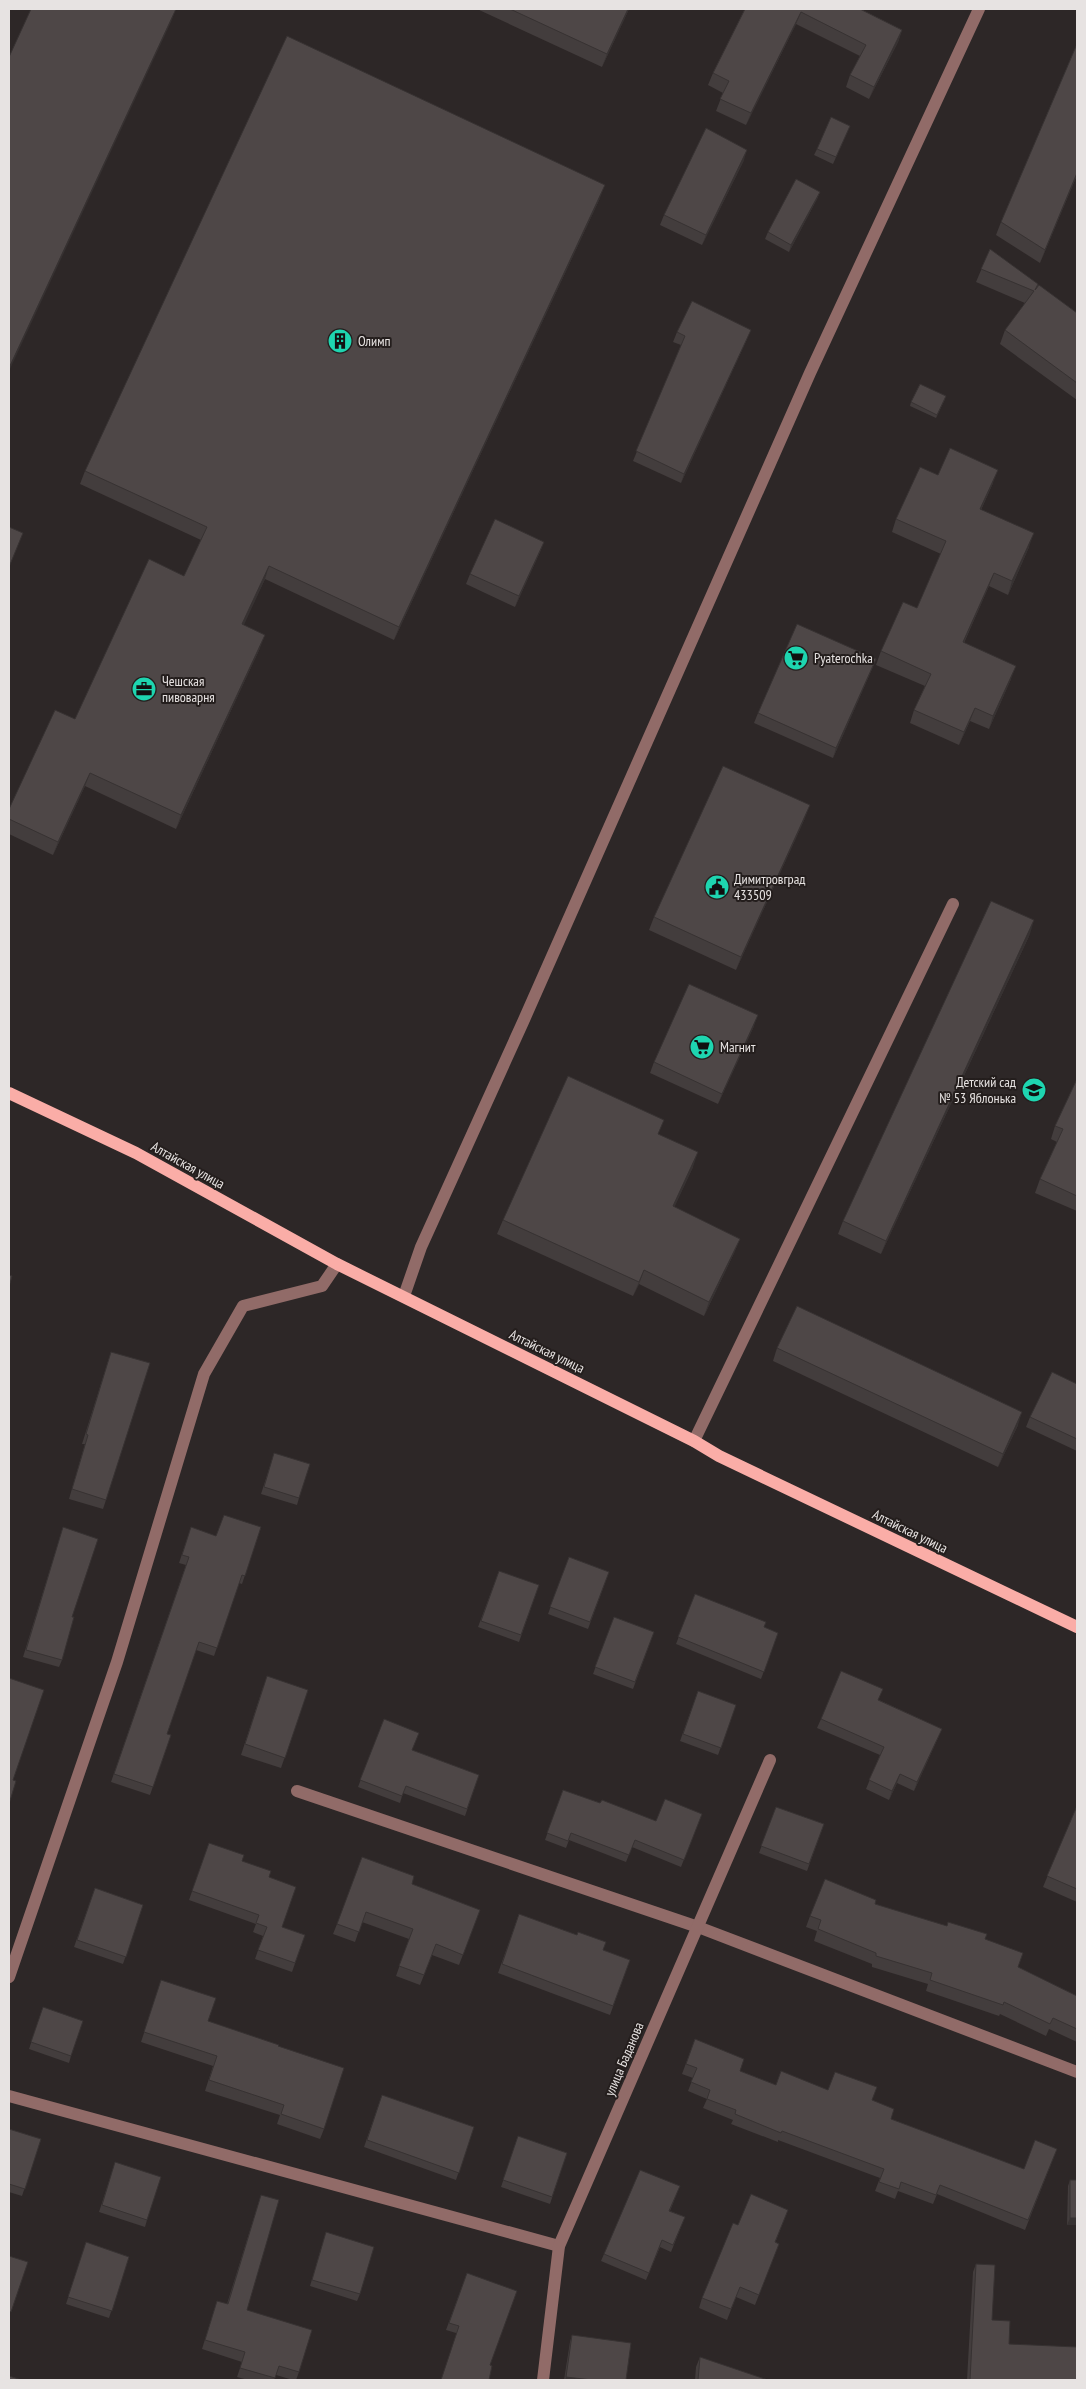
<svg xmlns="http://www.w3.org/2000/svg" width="1086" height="2389" viewBox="0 0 1086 2389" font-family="'PT Sans Narrow',sans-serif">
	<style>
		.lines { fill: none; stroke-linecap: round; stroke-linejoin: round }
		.minor { stroke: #916b68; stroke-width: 12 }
		.major { stroke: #faada7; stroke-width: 12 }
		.wall { fill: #433d3d }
		.shaded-wall { fill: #373232 }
		.building { fill: #4e4747; stroke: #373232 }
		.labels { text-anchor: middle; stroke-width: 4; stroke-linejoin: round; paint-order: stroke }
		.poi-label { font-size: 14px; fill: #e7e3e2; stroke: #241e1d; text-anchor: start }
		.street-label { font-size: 14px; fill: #e7e3e2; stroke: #241e1d }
	</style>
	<rect width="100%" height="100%" fill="#2d2727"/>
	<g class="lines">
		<g class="minor">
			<path d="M404 1296 421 1247 523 1022 810 373 979 9"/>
			<path d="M694 1441 953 904"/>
			<path d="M297 1791 698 1927 1077 2072"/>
			<path d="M9 1977 117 1662 204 1374 243 1306 322 1286 337 1264"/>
			<path d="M9 2096 559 2246"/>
			<path d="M543 2380 559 2246 770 1760"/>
		</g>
		<path class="major" d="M9 1093 136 1153 337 1264 694 1441 719 1456 1077 1627"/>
	</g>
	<g class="wall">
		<path d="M477 9H629L602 67Z"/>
		<path d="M745 9H860L902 30 898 42 869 99 846 87 850 75 860 56 796 24 746 125 716 111 723 93 708 85 713 73Z"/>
		<path d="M1077 44V175L1040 263 996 235 1001 222Z"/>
		<path d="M850 126 833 164 814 155 817 149Z"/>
		<path d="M744 160 702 245 660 225 664 215Z"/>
		<path d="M820 192 817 199 789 252 765 239 768 232Z"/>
		<path d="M600 198 394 640 265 579 243 625 260 648 176 829 85 786 53 855 9 834V809L75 719 184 576 201 540 80 484 85 471Z"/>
		<path d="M990 249 1077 313V400L1000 344 1005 330 1025 303 976 282Z"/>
		<path d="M677 332 747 339 681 483 633 461 681 345 673 342Z"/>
		<path d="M945 399 936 418 910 406 911 402Z"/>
		<path d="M938 475 993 483 981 510 1029 547 1008 595 989 586 964 643 1011 679 989 729 970 721 959 745 910 723 914 710 925 686 876 665 881 651 917 608 941 554 892 532 896 519Z"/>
		<path d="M544 542 540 552 515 607 466 584 470 574Z"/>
		<path d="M876 659 872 669 833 758 754 723 758 713Z"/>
		<path d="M805 818 736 970 649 930 654 917Z"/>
		<path d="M1030 934 881 1254 838 1234 843 1221Z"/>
		<path d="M754 1026 718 1104 650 1073 654 1062Z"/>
		<path d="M1077 1079V1211L1035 1193 1040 1179 1057 1142 1051 1139 1055 1126Z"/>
		<path d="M659 1134 693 1167 674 1207 740 1239 734 1253 704 1316 639 1284 633 1296 497 1234 503 1220Z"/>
		<path d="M777 1348 1018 1425 998 1467 773 1361Z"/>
		<path d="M111 1352 106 1500 103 1509 69 1499 85 1444H82Z"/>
		<path d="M1077 1384V1451L1026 1427 1030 1417Z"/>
		<path d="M272 1460 299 1498 297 1505 261 1494Z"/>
		<path d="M191 1527 216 1536 261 1527 242 1584 239 1583 214 1656 196 1650 167 1734 171 1735 150 1795 111 1782 186 1565 179 1563Z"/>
		<path d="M61 1534 72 1617 62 1660 59 1667 23 1657Z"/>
		<path d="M569 1557 609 1572 588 1629 548 1614Z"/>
		<path d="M499 1571 539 1585 519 1642 478 1627Z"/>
		<path d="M695 1594 764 1627 778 1633 761 1679 676 1644Z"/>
		<path d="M614 1617 654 1632 633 1689 593 1674Z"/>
		<path d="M263 1687 308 1690 281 1768 241 1755Z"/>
		<path d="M698 1691 736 1705 718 1755 680 1741Z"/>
		<path d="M879 1700 942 1729 938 1738 914 1791 897 1783 889 1800 866 1789 880 1755 817 1728 821 1719Z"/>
		<path d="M384 1719 412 1750 479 1775 465 1816 403 1793 400 1803 358 1787Z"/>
		<path d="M563 1790 600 1803 656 1821 702 1814 681 1867 632 1847 626 1862 569 1840 566 1848 545 1840Z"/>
		<path d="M1077 1806V1902L1043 1887Z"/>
		<path d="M776 1807 824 1824 807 1871 759 1853Z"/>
		<path d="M209 1843 242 1861 282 1927 305 1935 292 1972 255 1959 263 1936 253 1932 256 1924 189 1900Z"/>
		<path d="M412 1884 480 1910 459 1965 432 1955 420 1985 396 1976 409 1939 362 1922 355 1942 333 1934 337 1924Z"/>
		<path d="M95 1888 143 1905 123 1964 74 1947Z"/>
		<path d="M875 1904 985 1939 1018 1967 1077 1996V2042L1049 2029 1046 2036 1000 2014 999 2016 926 1991 928 1984 872 1967V1964L814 1941 817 1931 806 1927 810 1916Z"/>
		<path d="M519 1914 577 1935 603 1950 630 1960 610 2015 498 1973Z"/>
		<path d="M158 1991 208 2021 278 2046 324 2129 320 2139 277 2124 280 2115 205 2091 213 2066 141 2042Z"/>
		<path d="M43 2007 71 2056 69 2063 29 2049Z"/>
		<path d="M695 2039 740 2071 776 2085 828 2090 872 2100 891 2119 1024 2169 1057 2149 1025 2230 937 2194 933 2204 898 2191 895 2199 875 2191 880 2178 778 2140V2142L731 2124 733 2120 703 2108 707 2099 688 2091 693 2078 682 2074Z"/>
		<path d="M382 2095 474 2127 456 2180 364 2147Z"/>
		<path d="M9 2129 41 2139 22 2196 9 2192Z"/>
		<path d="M518 2136 567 2153 550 2204 501 2187Z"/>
		<path d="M113 2169 147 2220 145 2227 99 2212Z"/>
		<path d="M1070 2180H1077V2225H1067L1068 2186Z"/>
		<path d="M677 2193 670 2211 685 2217 671 2252 660 2247 646 2280 601 2261 604 2254Z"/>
		<path d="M261 2195 247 2310 299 2372 296 2380H293L276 2375 274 2380H248L237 2377 242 2362 202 2349 217 2301 227 2304Z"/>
		<path d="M788 2210 775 2243 779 2244 755 2305 736 2297 727 2320 699 2308 702 2298 738 2225Z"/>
		<path d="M326 2232 360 2294 357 2301 310 2286Z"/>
		<path d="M86 2242 129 2257 109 2318 66 2304Z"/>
		<path d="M976 2264 992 2320 1009 2344 1077 2380H967L973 2272Z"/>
		<path d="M467 2273 490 2365 456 2333 446 2330Z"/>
		<path d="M572 2335 626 2380H564L570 2342Z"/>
		<path d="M700 2357 768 2380H695L696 2367Z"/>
	</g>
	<g class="shaded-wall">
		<path d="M176 9 171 22 9 371V368Z"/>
		<path d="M628 9H629L602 67 607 54Z"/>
		<path d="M801 12 796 24 746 125 751 113Z"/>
		<path d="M902 30 898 42 869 99 874 87Z"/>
		<path d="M747 150 744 160 702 245 706 235Z"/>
		<path d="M1077 173V175L1040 263 1045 250Z"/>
		<path d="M605 185 600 198 394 640 399 627Z"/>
		<path d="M820 192 817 199 789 252 791 245Z"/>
		<path d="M751 330 747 339 681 483 684 474Z"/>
		<path d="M998 470 993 483 975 522 980 509Z"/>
		<path d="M1034 533 1029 547 1008 595 1012 581Z"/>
		<path d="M544 542 540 552 515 607 519 596Z"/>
		<path d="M269 566 265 579 238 638 242 624Z"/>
		<path d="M994 573 989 586 958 655 963 642Z"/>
		<path d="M265 635 260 648 176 829 181 815Z"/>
		<path d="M876 659 872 669 833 758 836 748Z"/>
		<path d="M1016 666 1011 679 989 729 993 716Z"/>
		<path d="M975 708 970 721 959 745 964 732Z"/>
		<path d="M90 773 85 786 53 855 58 842Z"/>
		<path d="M810 805 805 818 736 970 741 957Z"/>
		<path d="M1034 920 1030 934 881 1254 886 1241Z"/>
		<path d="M758 1015 754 1026 718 1104 722 1094Z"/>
		<path d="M698 1152 693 1167 668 1221 673 1206Z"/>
		<path d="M740 1239 734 1253 704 1316 709 1302Z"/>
		<path d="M644 1270 639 1284 633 1296 639 1282Z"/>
		<path d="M1022 1412 1018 1425 998 1467 1003 1454Z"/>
		<path d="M942 1729 938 1738 914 1791 917 1782Z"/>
		<path d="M900 1774 897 1783 889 1800 892 1791Z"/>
		<path d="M1070 2218H1077V2225H1067Z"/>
		<path d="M566 2377 592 2380H565Z"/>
	</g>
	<g class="building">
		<path d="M31 9H176L9 368V57Z"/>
		<path d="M510 9H628L607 54Z"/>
		<path d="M745 9H860L902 30 874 87 850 75 866 45 801 12 751 113 720 99 729 81 713 73Z"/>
		<path d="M287 36 605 185 399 627 269 566 242 624 265 635 181 815 90 773 58 842 9 819V809L55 710 75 719 149 559 184 576 207 527 85 471Z"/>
		<path d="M1077 44V173L1045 250 1001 222Z"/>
		<path d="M831 117 850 126 836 157 817 149Z"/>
		<path d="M706 128 747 150 706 235 664 215Z"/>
		<path d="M796 179 820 192 791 245 768 232Z"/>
		<path d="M990 249 1038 284 1035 290 1039 285 1077 313V383L1005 330 1034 291 981 269Z"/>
		<path d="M692 301 751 330 684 474 636 451 685 336 677 332Z"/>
		<path d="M920 384 946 396 937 415 911 402Z"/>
		<path d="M950 448 998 470 980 509 1034 533 1012 581 994 573 963 642 1016 666 993 716 975 708 964 732 914 710 931 674 881 651 903 602 917 608 946 541 896 519 920 467 938 475Z"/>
		<path d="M495 519 544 542 519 596 470 574Z"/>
		<path d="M9 527 23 533 9 567Z"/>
		<path d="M797 624 876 659 836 748 758 713Z"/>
		<path d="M723 766 810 805 741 957 654 917Z"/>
		<path d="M991 901 1034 920 886 1241 843 1221Z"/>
		<path d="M689 984 758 1015 722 1094 654 1062Z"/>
		<path d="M568 1076 664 1120 658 1134 698 1152 673 1206 740 1239 709 1302 644 1270 639 1282 503 1220Z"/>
		<path d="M1077 1079V1196L1040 1179 1063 1129 1055 1126Z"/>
		<path d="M9 1275 12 1276 9 1287Z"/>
		<path d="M797 1306 1022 1412 1003 1454 777 1348Z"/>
		<path d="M111 1352 150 1363 106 1500 72 1489 88 1435 86 1434Z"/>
		<path d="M1052 1372 1077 1384V1439L1030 1417Z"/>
		<path d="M274 1453 310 1464 299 1498 264 1487Z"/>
		<path d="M224 1515 261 1527 245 1576 242 1575 217 1648 199 1642 167 1734 171 1735 153 1787 114 1774 189 1557 182 1555 191 1527 216 1536Z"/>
		<path d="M63 1527 98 1539 72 1617H74L62 1660 26 1650Z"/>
		<path d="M569 1557 609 1572 590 1622 550 1607Z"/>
		<path d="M499 1571 539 1585 521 1635 481 1621Z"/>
		<path d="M695 1594 766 1622 764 1627 778 1633 764 1672 678 1637Z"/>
		<path d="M614 1617 654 1632 635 1682 595 1667Z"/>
		<path d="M841 1671 883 1689 878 1700 942 1729 917 1782 900 1774 892 1791 869 1780 884 1747 821 1719Z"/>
		<path d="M267 1676 308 1690 285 1758 245 1744Z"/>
		<path d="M9 1678 44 1690 13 1780 16 1781 9 1804Z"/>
		<path d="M698 1691 736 1705 721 1748 683 1734Z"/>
		<path d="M384 1719 419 1733 412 1750 479 1775 467 1809 406 1786 402 1796 360 1780Z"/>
		<path d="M563 1790 600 1803 602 1800 656 1821 665 1799 702 1814 684 1860 635 1840 629 1855 571 1833 568 1841 547 1833Z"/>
		<path d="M1077 1806V1889L1047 1876Z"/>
		<path d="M776 1807 824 1824 809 1864 761 1846Z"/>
		<path d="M209 1843 244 1855 242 1861 271 1871 269 1877 296 1887 282 1927 305 1935 295 1963 258 1950 267 1927 256 1923 259 1915 192 1891Z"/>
		<path d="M362 1857 414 1876 412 1884 480 1910 463 1955 436 1944 424 1975 399 1966 413 1929 366 1912 359 1932 337 1924Z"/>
		<path d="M825 1879 876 1900 875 1904 947 1926 948 1922 987 1934 985 1939 1023 1953 1018 1967 1077 1996V2029L1053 2018 1050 2024 1004 2002 1003 2005 930 1980 932 1973 876 1956V1953L818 1929 821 1920 810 1916Z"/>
		<path d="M95 1888 143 1905 126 1957 77 1940Z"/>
		<path d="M519 1914 577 1935 578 1932 606 1942 603 1950 630 1960 613 2006 502 1964Z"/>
		<path d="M161 1980 216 1998 208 2021 279 2045 278 2046 344 2068 324 2129 281 2114 284 2105 209 2080 217 2056 144 2032Z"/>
		<path d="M43 2007 83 2021 71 2056 31 2042Z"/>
		<path d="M695 2039 744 2059 740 2071 776 2085 781 2071 828 2090 835 2072 877 2087 872 2100 894 2109 891 2119 1024 2169 1035 2140 1057 2149 1028 2220 940 2185 936 2195 901 2182 899 2189 879 2182 884 2169 782 2131 781 2133 735 2114 736 2110 707 2099 710 2090 691 2082 697 2068 686 2064Z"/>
		<path d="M382 2095 474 2127 459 2173 367 2140Z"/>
		<path d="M9 2129 41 2139 25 2189 9 2184Z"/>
		<path d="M518 2136 567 2153 552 2197 503 2180Z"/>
		<path d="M115 2162 161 2177 147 2220 102 2205Z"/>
		<path d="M640 2170 680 2186 669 2211 685 2217 673 2245 662 2240 649 2273 604 2254Z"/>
		<rect x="1070" y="2180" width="7" height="38"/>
		<path d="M751 2194 788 2210 775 2242 779 2244 759 2295 740 2287 731 2309 702 2298 733 2223 738 2225Z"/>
		<path d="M261 2195 279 2200 247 2310 312 2330 299 2372 279 2366 275 2378 240 2368 245 2352 205 2340 217 2301 228 2304Z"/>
		<path d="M326 2232 374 2247 360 2294 312 2280Z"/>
		<path d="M86 2242 129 2257 112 2311 68 2297Z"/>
		<path d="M9 2256 28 2262 11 2312 9 2311Z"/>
		<path d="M976 2264 995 2265 992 2320 1010 2321 1009 2344 1077 2347V2380H970Z"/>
		<path d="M467 2273 517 2291 490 2365 492 2366 489 2380H441L459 2326 449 2323Z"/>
		<path d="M572 2335 631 2343 626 2380H592L566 2377Z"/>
		<path d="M700 2357 768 2380H698Z"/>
		<path d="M9 2376 22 2380H9Z"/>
	</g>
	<defs>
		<symbol id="building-disc" viewBox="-11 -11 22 22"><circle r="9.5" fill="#1ed5b0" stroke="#241e1d"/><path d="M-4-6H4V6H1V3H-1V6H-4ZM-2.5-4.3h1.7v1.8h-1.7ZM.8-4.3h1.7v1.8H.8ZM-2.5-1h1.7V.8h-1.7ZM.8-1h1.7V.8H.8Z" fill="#111"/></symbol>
		<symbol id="supermarket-disc" viewBox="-11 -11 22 22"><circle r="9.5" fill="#1ed5b0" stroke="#241e1d"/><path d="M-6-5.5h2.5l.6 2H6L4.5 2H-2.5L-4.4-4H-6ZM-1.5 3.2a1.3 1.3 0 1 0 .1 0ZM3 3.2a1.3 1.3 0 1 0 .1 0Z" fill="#111"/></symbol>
		<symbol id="office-disc" viewBox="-11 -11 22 22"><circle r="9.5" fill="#1ed5b0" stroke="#241e1d"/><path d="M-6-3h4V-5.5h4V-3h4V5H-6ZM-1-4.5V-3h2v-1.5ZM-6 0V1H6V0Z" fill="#111"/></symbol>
		<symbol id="civic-disc" viewBox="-11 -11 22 22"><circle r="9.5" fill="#1ed5b0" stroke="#241e1d"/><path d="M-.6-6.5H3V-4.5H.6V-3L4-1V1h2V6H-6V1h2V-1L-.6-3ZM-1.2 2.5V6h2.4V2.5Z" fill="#111"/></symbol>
		<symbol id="school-disc" viewBox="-11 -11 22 22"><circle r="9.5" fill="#1ed5b0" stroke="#241e1d"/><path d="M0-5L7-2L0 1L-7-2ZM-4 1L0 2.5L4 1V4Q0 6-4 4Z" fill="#111"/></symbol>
	</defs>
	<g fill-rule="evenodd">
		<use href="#building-disc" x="326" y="327" width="28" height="28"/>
		<use href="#supermarket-disc" x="782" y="644" width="28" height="28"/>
		<use href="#office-disc" x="130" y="675" width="28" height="28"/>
		<use href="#civic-disc" x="703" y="873" width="28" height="28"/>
		<use href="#supermarket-disc" x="688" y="1033" width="28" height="28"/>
		<use href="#school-disc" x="1020" y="1076" width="28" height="28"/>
	</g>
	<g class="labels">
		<g class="poi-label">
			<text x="358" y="346">Олимп</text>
			<text x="814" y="663">Pyaterochka</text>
			<text x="162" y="686">Чешская<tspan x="162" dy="16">пивоварня</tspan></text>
			<text x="734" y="884">Димитровград<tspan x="734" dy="16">433509</tspan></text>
			<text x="720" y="1052">Магнит</text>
			<text x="1016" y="1087" text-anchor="end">Детский сад<tspan x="1016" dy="16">№ 53 Яблонька</tspan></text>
		</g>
		<g class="street-label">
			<text transform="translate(188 1165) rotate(29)" y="5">Алтайская улица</text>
			<text transform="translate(547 1351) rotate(26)" y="5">Алтайская улица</text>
			<text transform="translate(910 1531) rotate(26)" y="5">Алтайская улица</text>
			<text transform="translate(624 2059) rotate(-67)" y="5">улица Баданова</text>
		</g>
	</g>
	<rect width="1086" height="2389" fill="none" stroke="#e7e3e2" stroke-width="20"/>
</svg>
